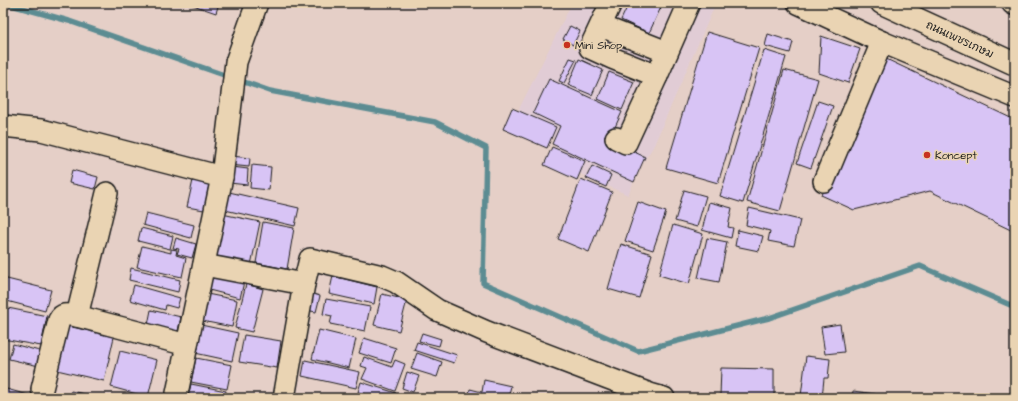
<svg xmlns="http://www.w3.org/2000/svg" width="1018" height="401" viewBox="0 0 1018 401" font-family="'Architects Daughter','Playpen Sans Thai',sans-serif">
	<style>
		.built { fill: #e1ccd5 }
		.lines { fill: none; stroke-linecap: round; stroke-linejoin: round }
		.stream { stroke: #5c8c92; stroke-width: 5.5 }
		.building { fill: #d8c4f5; stroke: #1c1c1c }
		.minor-casing { stroke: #1c1c1c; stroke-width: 24 }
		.major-casing { stroke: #1c1c1c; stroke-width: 25 }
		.minor { stroke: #ead4b3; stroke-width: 21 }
		.major { stroke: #ead4b3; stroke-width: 22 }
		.poi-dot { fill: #c8321e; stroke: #ead4b3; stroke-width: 1.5 }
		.labels { text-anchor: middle; stroke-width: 3; stroke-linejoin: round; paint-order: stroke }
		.street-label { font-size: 11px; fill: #1c1c1c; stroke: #ead4b3 }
		.poi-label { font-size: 11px; fill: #1c1c1c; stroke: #ead4b3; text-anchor: start }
	</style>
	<rect width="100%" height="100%" fill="#e5cfc7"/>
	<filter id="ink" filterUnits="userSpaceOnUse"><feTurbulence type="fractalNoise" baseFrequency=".025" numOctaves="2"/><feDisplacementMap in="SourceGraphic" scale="8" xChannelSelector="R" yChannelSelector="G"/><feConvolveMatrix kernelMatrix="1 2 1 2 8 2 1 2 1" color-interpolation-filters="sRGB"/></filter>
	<g filter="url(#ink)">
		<path class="built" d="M572 3H716L653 147 640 167 628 195 549 160 558 140 514 119Z"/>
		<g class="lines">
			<path class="stream" d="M4 3 69 21 270 91 435 122 486 148 483 283 638 351 769 318 920 266 1015 307"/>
		</g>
		<g class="building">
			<path d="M187 3H219L216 13Z"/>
			<path d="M629 3H663L649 33 621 20Z"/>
			<path d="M570 26 580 31 573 45 563 39Z"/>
			<path d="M707 32 759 48 718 183 666 168Z"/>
			<path d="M768 34 793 42 790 53 765 46Z"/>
			<path d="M821 36 860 49 848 83 819 73Z"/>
			<path d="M764 50 786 57 743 203 720 196Z"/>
			<path d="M882 57 1015 120V232L930 191 854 210 821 195Z"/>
			<path d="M570 58 576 60 564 83 559 81Z"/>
			<path d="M579 59 603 70 592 95 568 85Z"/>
			<path d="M784 70 818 79 780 211 747 202Z"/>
			<path d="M609 72 634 82 622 110 598 99Z"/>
			<path d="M549 79 622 112 609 140 645 157 634 182 552 144 560 126 533 113Z"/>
			<path d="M818 101 833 106 811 168 797 163Z"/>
			<path d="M512 108 556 127 547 148 503 129Z"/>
			<path d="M552 147 585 161 577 180 544 165Z"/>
			<path d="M231 156 250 158 249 167 230 165Z"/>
			<path d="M252 165 271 167 269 190 250 188Z"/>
			<path d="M592 166 611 175 606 187 586 178Z"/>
			<path d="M232 167 248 169 247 185 230 183Z"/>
			<path d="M72 170 98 177 95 189 69 183Z"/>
			<path d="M194 176 210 180 204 210 187 207Z"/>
			<path d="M581 179 612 192 589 252 558 239Z"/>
			<path d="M684 190 706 196 697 227 675 221Z"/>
			<path d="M229 192 299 208 295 226 225 210Z"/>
			<path d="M638 202 666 212 653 250 625 241Z"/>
			<path d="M709 202 732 208 728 227 733 228 731 238 702 230Z"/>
			<path d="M749 208 800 220 794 246 768 241 770 231 746 225Z"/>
			<path d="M146 213 194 225 191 238 143 225Z"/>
			<path d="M222 214 260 222 251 265 212 256Z"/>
			<path d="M263 222 294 228 287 269 256 263Z"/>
			<path d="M673 225 703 234 689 284 659 275Z"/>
			<path d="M141 228 173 236 170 249 138 241Z"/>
			<path d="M738 230 763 236 759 251 735 246Z"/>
			<path d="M176 238 196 244 192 258 177 254 179 249 173 248Z"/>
			<path d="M707 238 727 242 719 282 698 278Z"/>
			<path d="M621 244 652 254 639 298 608 289Z"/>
			<path d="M142 246 171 253V249L177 250 176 255 186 258 182 277 137 267Z"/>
			<path d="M131 268 180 280 178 292 129 280Z"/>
			<path d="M213 275 244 282 240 298 209 290Z"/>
			<path d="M333 276 377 287 374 304 329 294Z"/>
			<path d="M3 278 51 290 45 311 3 300Z"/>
			<path d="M246 284 263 289 252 332 235 328Z"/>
			<path d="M134 285 180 298 177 308 166 305 165 310 130 300Z"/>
			<path d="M310 293 320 296 316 312 306 310Z"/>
			<path d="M207 294 237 300 232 327 202 321Z"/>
			<path d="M382 294 407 300 399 331 374 325Z"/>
			<path d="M326 299 370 307 365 331 330 324 332 316 323 314Z"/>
			<path d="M3 307 47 316 41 346 3 339Z"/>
			<path d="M151 310 181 317 178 331 148 325Z"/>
			<path d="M840 324 844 352 825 354 821 327Z"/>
			<path d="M201 325 238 333 232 361 195 353Z"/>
			<path d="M68 326 114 337 104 381 57 370Z"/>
			<path d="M319 330 356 339 349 368 312 359Z"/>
			<path d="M422 333 441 339 439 346 419 341Z"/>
			<path d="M244 335 281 341 277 368 239 362Z"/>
			<path d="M364 338 396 348 391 363 359 353Z"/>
			<path d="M417 342 457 355 454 363 414 350Z"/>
			<path d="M13 344 43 352 39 366 9 359Z"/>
			<path d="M120 351 157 360 148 397 111 387Z"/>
			<path d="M417 353 442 362 437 377 411 369Z"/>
			<path d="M806 356 830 359 828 378H824L822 398 801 396Z"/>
			<path d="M364 357 392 367 395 360 405 364 395 391 362 379 367 368 361 366Z"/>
			<path d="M196 358 232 365 227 389 191 382Z"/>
			<path d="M305 360 360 372 356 388 302 376Z"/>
			<path d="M721 368 774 369V397L720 396Z"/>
			<path d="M407 372 419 376 413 392 402 388Z"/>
			<path d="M484 380 511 386 508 398H468L470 389 482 392Z"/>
			<path d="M361 382 396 393 394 398H375L358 392Z"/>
			<path d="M191 384 226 391 225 398H188Z"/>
			<path d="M3 388 39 398H3Z"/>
			<path d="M71 391 101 398H69Z"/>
			<path d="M853 391 875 394V398H852Z"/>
		</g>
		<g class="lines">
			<defs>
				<g id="minor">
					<path d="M611 3 590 48 612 58 657 76 689 3"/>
					<path d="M798 3 882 42 1015 97"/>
					<path d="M601 26 644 43 667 52"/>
					<path d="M3 126 41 130 222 177"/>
					<path d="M616 138 626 143 657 76"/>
					<path d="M824 181 882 42"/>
					<path d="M204 265 304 284 310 259 382 276 396 282 437 310 487 332 650 394 664 398"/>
					<path d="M77 316 107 193"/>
					<path d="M42 389 59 320C63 312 69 315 77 316L187 345"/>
					<path d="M176 398 222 177 236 62 257 3"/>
					<path d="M284 398 304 284"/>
				</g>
				<g id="major">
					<path d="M882 3 1015 64"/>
					<path d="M1013 3 1015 4"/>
				</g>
			</defs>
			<use href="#minor" class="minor-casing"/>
			<use href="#major" class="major-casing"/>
			<use href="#minor" class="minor"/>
			<use href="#major" class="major"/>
		</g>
	</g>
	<g class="poi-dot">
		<circle cx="567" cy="45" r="4"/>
		<circle cx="927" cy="155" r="4"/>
	</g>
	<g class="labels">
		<g class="street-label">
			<text transform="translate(960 39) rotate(25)" y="4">ถนนเพชรเกษม</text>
		</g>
		<g class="poi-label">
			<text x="575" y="49">Mini Shop</text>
			<text x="935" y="159">Koncept</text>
		</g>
	</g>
	<rect width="1018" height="401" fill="none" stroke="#ead4b3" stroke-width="16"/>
	<rect x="8" y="8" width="1002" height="385" fill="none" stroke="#1c1c1c" stroke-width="1.5" filter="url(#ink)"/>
</svg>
